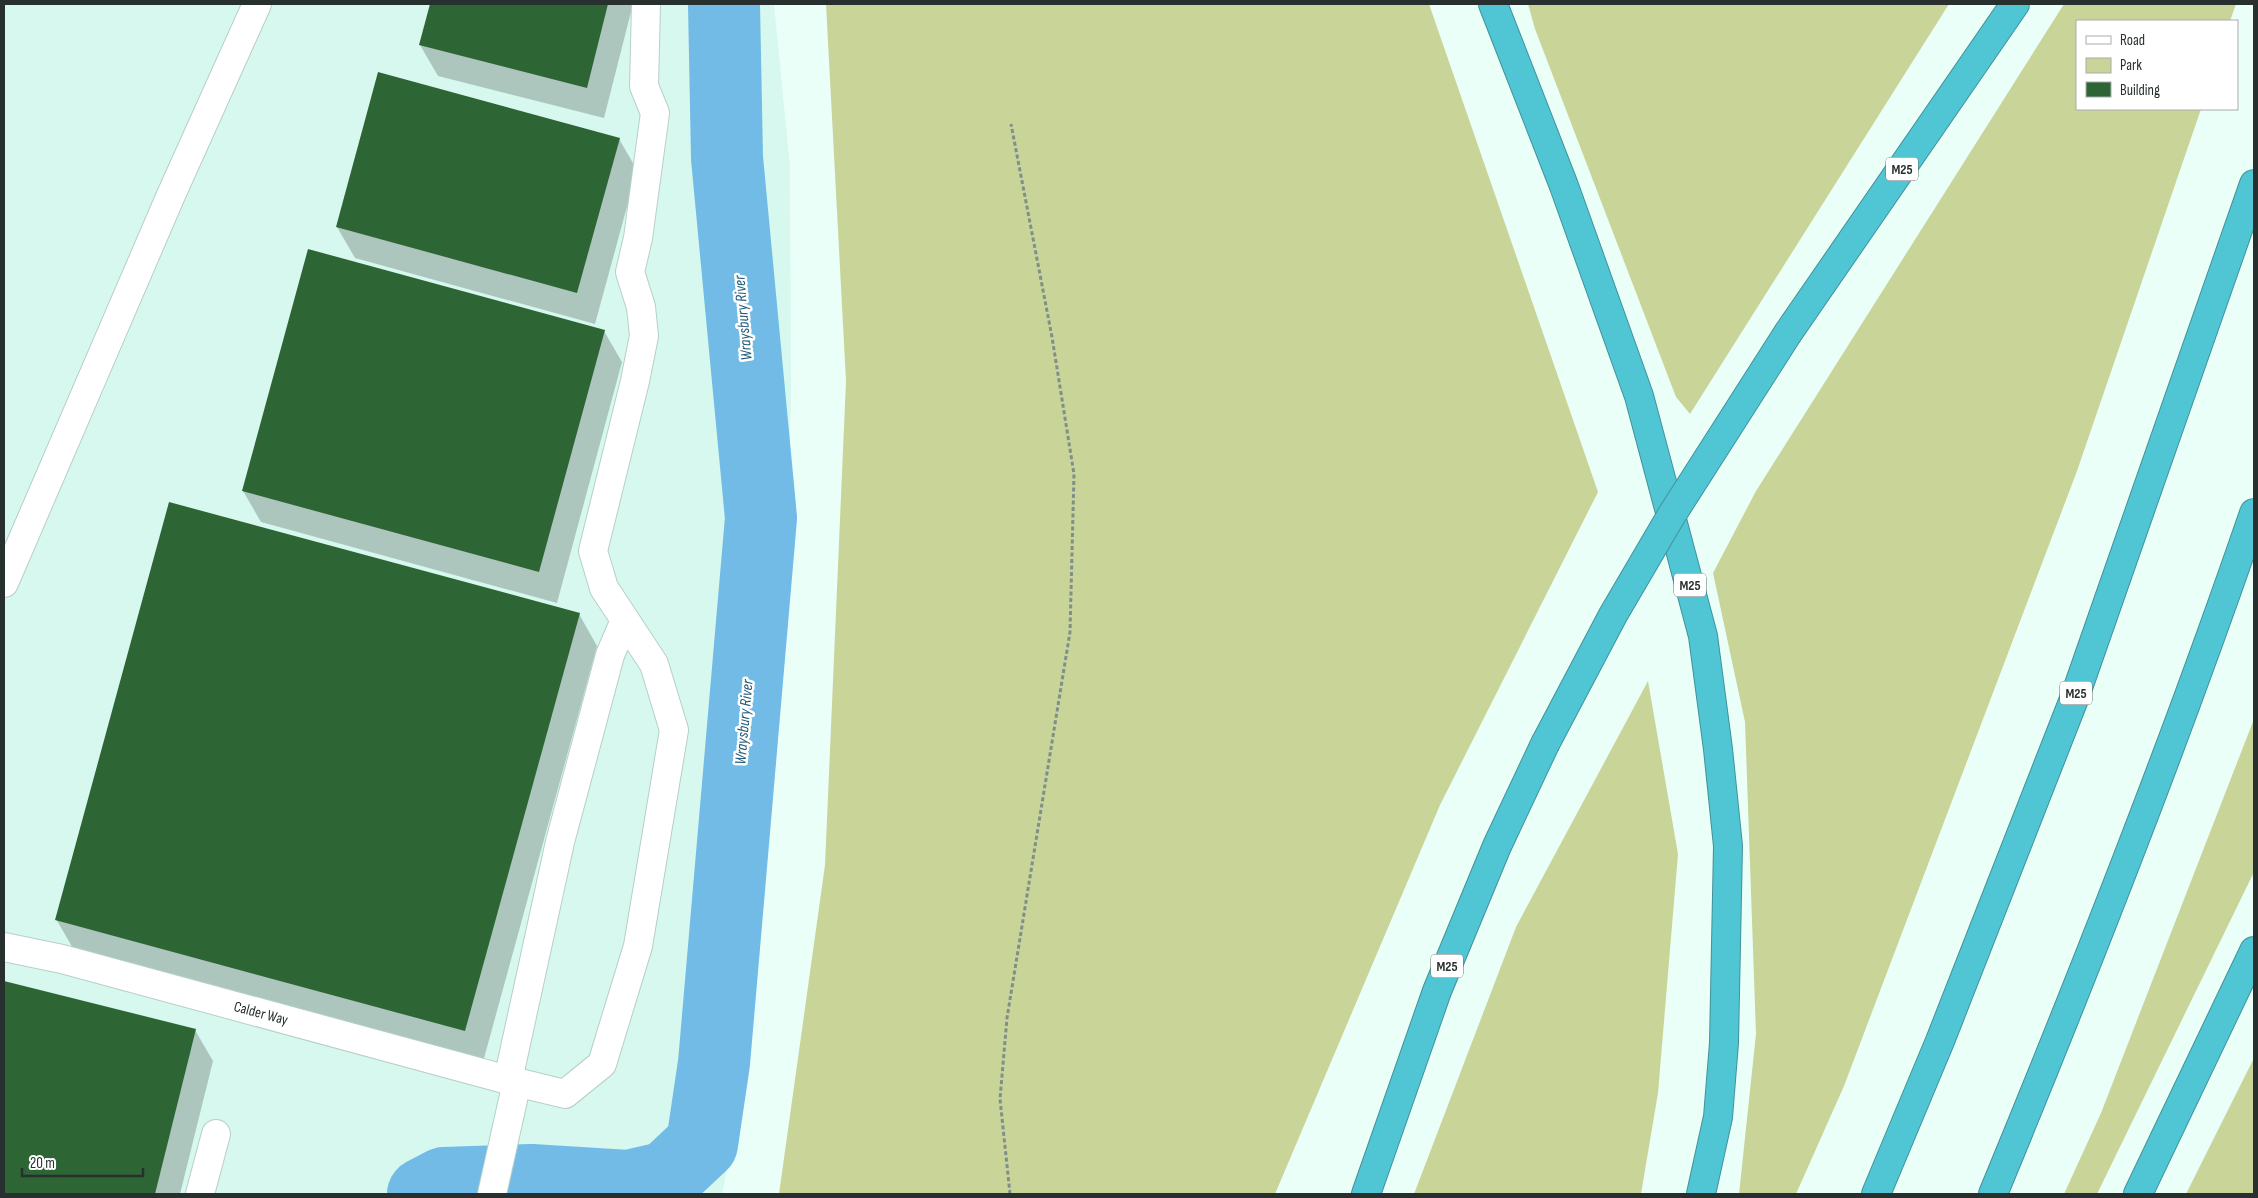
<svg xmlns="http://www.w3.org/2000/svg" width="2258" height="1198" viewBox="0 0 2258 1198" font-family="'Sofia Sans Condensed',sans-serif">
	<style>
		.built { fill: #d7f8ee }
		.green { fill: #c9d499 }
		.shadow { fill: #0003 }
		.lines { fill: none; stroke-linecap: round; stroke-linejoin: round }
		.river { stroke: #71bbe6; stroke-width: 72 }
		.building { fill: #2e6535 }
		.minor-casing { stroke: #b7cfc8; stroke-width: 30 }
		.highway-casing { stroke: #42929a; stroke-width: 30 }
		.path { stroke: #818f8b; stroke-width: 3; stroke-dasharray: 4 2.5; stroke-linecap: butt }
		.minor { stroke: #fff; stroke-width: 28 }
		.highway { stroke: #50c6d4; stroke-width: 28 }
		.highway-bridge-casing { stroke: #42929a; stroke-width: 30; stroke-linecap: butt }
		.highway-bridge { stroke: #50c6d4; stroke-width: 28 }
		.labels { text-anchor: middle; stroke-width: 5; stroke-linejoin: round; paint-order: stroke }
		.shield { fill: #fff; stroke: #686e6d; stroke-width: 1 }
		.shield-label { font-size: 14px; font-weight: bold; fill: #27302e }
		.street-label { font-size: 15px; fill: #27302e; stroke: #fff }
		.water-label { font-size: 16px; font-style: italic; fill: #235b79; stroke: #fff }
	</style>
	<rect width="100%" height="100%" fill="#ebfff9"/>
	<path class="built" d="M4 4H774L790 167 791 397 783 654 759 913 732 1142 722 1194H4Z"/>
	<g class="green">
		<path d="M826 4H1429L1598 492 1440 805 1275 1194H779L825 865 846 381Z"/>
		<path d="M1528 4H1949L1690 414 1676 397 1535 29Z"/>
		<path d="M2064 4H2236L2230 21H2077V109H2201L2077 471 1844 1086 1796 1194H1739L1756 1034 1745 722 1713 573 1756 491Z"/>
		<path d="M1648 681 1678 854 1658 1093 1641 1194H1414L1516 927Z"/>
		<path d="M2254 719V872L2097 1194H2064L2101 1113Z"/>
		<path d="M2254 1058V1194H2186Z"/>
	</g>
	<g class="shadow">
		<path d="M431 4H633L604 118 438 76 420 45Z"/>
		<path d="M619 139 637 170 595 324 355 258 337 227Z"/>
		<path d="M604 331 622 362 557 603 261 522 243 491Z"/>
		<path d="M579 614 597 646 483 1062 74 950 56 919Z"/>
		<path d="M4 982 195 1030 213 1061 180 1194H4Z"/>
	</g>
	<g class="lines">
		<path class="river" d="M423 1194 444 1183 531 1180 628 1186 667 1177 702 1144 714 1063 761 518 727 158 724 4"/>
	</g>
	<g class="building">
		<path d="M430 4H608L587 88 419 45Z"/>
		<path d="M378 72 620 138 577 293 336 227Z"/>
		<path d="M308 249 605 330 539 572 242 491Z"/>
		<path d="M169 502 580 613 465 1031 55 920Z"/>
		<path d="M4 981 196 1029 155 1194H4Z"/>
	</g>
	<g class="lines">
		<defs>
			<g id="minor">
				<path d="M4 583 171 195 257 4"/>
				<path d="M4 947 62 959 508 1080 565 1094 602 1064 638 946 674 730 654 664 604 588 593 551 635 381 644 336 641 307 630 272 638 238 655 113 644 86 646 4"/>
				<path d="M508 1080 560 842 610 655 625 620"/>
				<path d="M200 1194 216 1134"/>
				<path d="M492 1194 517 1082"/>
			</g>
			<g id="highway">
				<path d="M1493 4 1564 186 1639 396 1703 636 1718 749 1728 846 1724 1043 1718 1117 1701 1194"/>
				<path d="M1788 333 2015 4"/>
				<path d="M1366 1194 1437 991 1497 846 1545 744"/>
				<path d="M1876 1194 1940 1041 2074 699 2254 184"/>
				<path d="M1993 1194C2086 969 2175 743 2254 513"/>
				<path d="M2138 1194 2254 951"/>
			</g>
		</defs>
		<use href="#minor" class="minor-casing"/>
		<use href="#highway" class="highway-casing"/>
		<path class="path" d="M1010 1194 1000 1099 1007 1018 1070 632 1074 474 1052 337 1011 124"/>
		<use href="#minor" class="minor"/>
		<use href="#highway" class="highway"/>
		<defs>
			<path id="highway-bridge" d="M1545 744 1613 615 1671 516 1788 333"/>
		</defs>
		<use href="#highway-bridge" class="highway-bridge-casing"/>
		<use href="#highway-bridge" class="highway-bridge"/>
	</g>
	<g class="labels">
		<g class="shield">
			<rect x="1886" y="157.5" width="32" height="23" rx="4"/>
			<rect x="1674" y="573.5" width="32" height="23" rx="4"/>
			<rect x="2060" y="681.5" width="32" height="23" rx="4"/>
			<rect x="1431" y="954.5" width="32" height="23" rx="4"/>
		</g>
		<g class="shield-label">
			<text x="1902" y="174">M25</text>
			<text x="1690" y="590">M25</text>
			<text x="2076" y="698">M25</text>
			<text x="1447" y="971">M25</text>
		</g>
		<g class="street-label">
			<text transform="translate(261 1013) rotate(15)" y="5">Calder Way</text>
		</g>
		<g class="water-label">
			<text transform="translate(742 318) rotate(-95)" y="6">Wraysbury River</text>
			<text transform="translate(743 722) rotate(-85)" y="6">Wraysbury River</text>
		</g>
	</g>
	<rect width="2258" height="1198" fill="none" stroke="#27302e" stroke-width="10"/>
	<rect x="2076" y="20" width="162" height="90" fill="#ffffff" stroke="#a9acab"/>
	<rect x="2086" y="36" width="25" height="8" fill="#ffffff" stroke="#a9acab"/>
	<text x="2120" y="45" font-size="15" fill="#27302e">Road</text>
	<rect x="2086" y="58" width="25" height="15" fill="#c9d499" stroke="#a9acab"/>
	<text x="2120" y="70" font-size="15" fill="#27302e">Park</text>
	<rect x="2086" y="82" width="25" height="15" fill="#2e6535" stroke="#a9acab"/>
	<text x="2120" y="95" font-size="15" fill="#27302e">Building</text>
	<path d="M22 1168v8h121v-8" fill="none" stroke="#27302e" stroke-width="2.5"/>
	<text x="30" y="1168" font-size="15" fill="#27302e" stroke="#ffffff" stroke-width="4" paint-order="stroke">20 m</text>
</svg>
